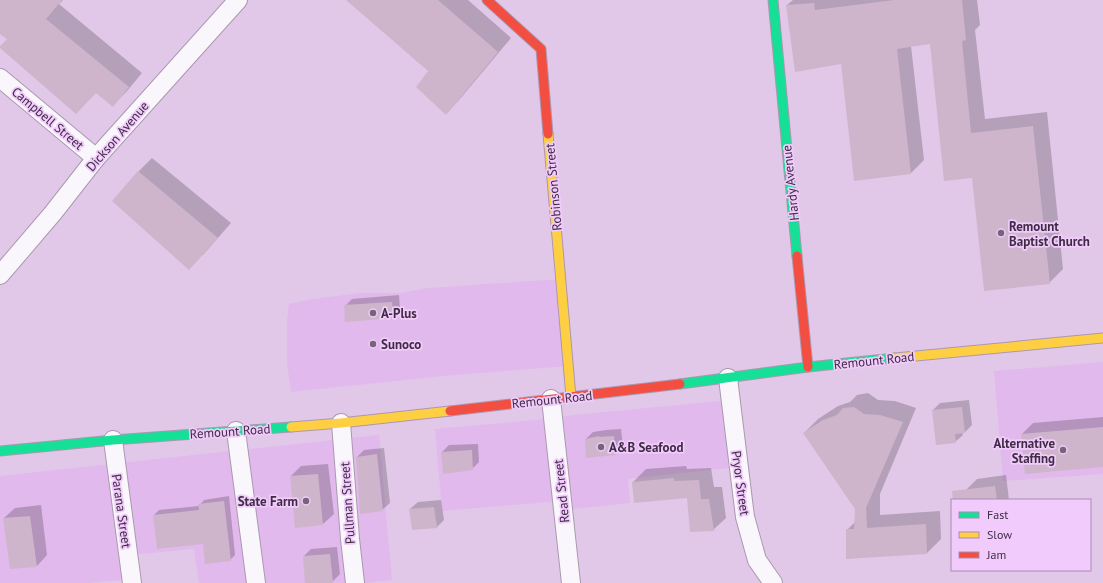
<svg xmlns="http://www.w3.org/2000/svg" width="1103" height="583" viewBox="0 0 1103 583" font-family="'PT Sans',sans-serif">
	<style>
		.built { fill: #e1b9ec }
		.shadow { fill: #0003 }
		.building { fill: #ceb5cc }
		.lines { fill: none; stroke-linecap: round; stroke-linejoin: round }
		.street-casing { stroke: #ab98b0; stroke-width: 20 }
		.fast-casing { stroke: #ab98b0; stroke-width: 11 }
		.slow-casing { stroke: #ab98b0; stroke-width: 11 }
		.jam-casing { stroke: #ab98b0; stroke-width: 11 }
		.street { stroke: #faf7fc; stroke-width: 18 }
		.fast { stroke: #16e098; stroke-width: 9 }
		.slow { stroke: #ffcf43; stroke-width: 9 }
		.jam { stroke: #f24e42; stroke-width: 9 }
		.poi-dot { fill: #78637d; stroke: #f1cbfb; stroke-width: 1.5 }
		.labels { text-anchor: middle; stroke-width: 3.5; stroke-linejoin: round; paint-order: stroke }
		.street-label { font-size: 13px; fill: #3f2c44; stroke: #f1cbfb }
		.poi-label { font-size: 13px; font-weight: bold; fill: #3f2c44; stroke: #f1cbfb; text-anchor: start }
	</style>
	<rect width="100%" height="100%" fill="#e1c8e8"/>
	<g class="built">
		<path d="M561 279 568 366 443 376 291 392 287 364V321L289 304 312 299 361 293H401L428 288Z"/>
		<path d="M1103 362V474L1003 481 994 371Z"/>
		<path d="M731 400 739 467 628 479 630 503 563 510 562 501 442 511 435 429 535 420 573 415Z"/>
		<path d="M379 435 392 580 366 583H199L194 549 129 555 132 579 89 583H0V476Z"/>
	</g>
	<g class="shadow">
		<path d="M0 0H63L59 4 142 73 127 91 113 105 96 92 8 39 0 32Z"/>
		<path d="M347 0H468L511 38 459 100 446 114 430 71Z"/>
		<path d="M793 0H977L980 25 975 30 985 119 1047 112 1063 269 1049 283 973 177 931 43 911 46 924 160 911 173 842 63 787 5Z"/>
		<path d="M152 158 231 223 203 255 113 201 139 171Z"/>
		<path d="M399 295 400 310 393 317 345 306 352 299Z"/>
		<path d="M868 393 878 400 895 401 916 408 880 494V515L940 511 941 539 927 553 847 530 855 522 856 509 804 433 818 419 838 406 850 402 857 395Z"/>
		<path d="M969 400 972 425 965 432H962L963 435 955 442 933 410 940 403Z"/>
		<path d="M1103 417V466L1022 434 1033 423Z"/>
		<path d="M621 429 623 447 616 454 587 457 586 439 593 432 606 430Z"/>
		<path d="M478 444 479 462 472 469 442 452 449 445Z"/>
		<path d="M384 448 390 503 382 510 357 457 364 450Z"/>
		<path d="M328 464 334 514 323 524 291 476 301 466Z"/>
		<path d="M686 466 687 469 711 468 714 487H722L726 518 713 530 688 497 633 482 646 469Z"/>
		<path d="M1006 475 1009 500H968L966 490 977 479Z"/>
		<path d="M229 496 235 555 230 560 204 543 154 515 159 510 199 506 204 500Z"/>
		<path d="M441 500 444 520 437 527 410 509 418 502Z"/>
		<path d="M41 505 47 555 37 566 4 518 15 508Z"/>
		<path d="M337 547 340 574 333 581 306 583 304 556 311 549Z"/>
	</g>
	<g class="building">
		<path d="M0 0H62L46 19 129 87 113 107 96 93 76 114 0 48V46L7 39 0 34Z"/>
		<path d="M346 0H438L498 52 446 115 416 87 428 71Z"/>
		<path d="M894 0H962L966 40 962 41 971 133 1033 126 1050 284 984 291 972 178 944 181 930 44 897 49 911 174 854 181 841 64 795 72 786 5 814 3 815 10Z"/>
		<path d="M138 171 218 238 189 270 112 201Z"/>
		<path d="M392 302 394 318 345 322 344 305Z"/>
		<path d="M854 407 864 414 880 415 903 422 866 508 867 528 926 524 927 554 846 559V529H854L855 509 803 433 823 420 837 415 843 408Z"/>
		<path d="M962 407 965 433 955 434 956 443 936 445 932 410Z"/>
		<path d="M1103 427V467L1025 474 1021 434Z"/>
		<path d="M599 436V437L614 436 616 455 586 458 585 439Z"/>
		<path d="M472 450 473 470 443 474 441 452Z"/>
		<path d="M377 454 383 511 360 514 356 457Z"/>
		<path d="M318 474 323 525 295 528 290 476Z"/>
		<path d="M674 478V481L699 480 701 499H709L714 531 690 532 687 498 634 503 632 482Z"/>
		<path d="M995 486 997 500H953L952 491Z"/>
		<path d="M224 501 231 561 205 564 203 544 157 549 153 515 199 510 198 504Z"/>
		<path d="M434 507 437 528 412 530 409 509Z"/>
		<path d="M30 516 37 567 10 569 3 518Z"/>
		<path d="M330 554 333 583H305L303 556Z"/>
	</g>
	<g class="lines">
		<defs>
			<g id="street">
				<path d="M0 78 96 158"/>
				<path d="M0 275 53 213 96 158 238 0"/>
				<path d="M728 378 745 517 757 560 773 583"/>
				<path d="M551 399 571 583"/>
				<path d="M341 423 350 539 355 583"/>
				<path d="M236 431 256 583"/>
				<path d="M113 440 132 583"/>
			</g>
			<g id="fast">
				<path d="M773 0 797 256"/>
				<path d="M680 384 808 367 895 358"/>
				<path d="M0 451 113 440 291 427"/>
			</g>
			<g id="slow">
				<path d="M548 134 571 397"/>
				<path d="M895 358 1103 338"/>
				<path d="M291 427 341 423 450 411"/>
			</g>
			<g id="jam">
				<path d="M487 0 541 49 548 134"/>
				<path d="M797 256 808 367"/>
				<path d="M450 411 680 384"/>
			</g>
		</defs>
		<use href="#street" class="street-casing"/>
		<use href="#fast" class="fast-casing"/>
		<use href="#slow" class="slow-casing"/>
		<use href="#jam" class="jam-casing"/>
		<use href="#street" class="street"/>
		<use href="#fast" class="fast"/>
		<use href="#slow" class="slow"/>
		<use href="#jam" class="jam"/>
	</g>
	<g class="poi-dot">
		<circle cx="1001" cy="233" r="4"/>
		<circle cx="373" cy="313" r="4"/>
		<circle cx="373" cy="344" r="4"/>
		<circle cx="601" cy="447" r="4"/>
		<circle cx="1063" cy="450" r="4"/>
		<circle cx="306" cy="501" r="4"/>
	</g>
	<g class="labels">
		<g class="street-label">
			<text transform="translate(48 118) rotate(40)" y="5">Campbell Street</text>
			<text transform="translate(117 136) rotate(-49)" y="5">Dickson Avenue</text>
			<text transform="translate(790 183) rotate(-96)" y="5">Hardy Avenue</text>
			<text transform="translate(553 187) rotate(-95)" y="5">Robinson Street</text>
			<text transform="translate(874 360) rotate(-6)" y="5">Remount Road</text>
			<text transform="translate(552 399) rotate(-6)" y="5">Remount Road</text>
			<text transform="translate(230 431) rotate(-4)" y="5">Remount Road</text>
			<text transform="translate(741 483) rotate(82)" y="5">Pryor Street</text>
			<text transform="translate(561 491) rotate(-96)" y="5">Read Street</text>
			<text transform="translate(347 503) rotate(-94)" y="5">Pullman Street</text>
			<text transform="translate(122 511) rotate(82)" y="5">Parana Street</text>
		</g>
		<g class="poi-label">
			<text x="1009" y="231">Remount<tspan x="1009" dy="15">Baptist Church</tspan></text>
			<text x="381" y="318">A-Plus</text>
			<text x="381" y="349">Sunoco</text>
			<text x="1055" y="448" text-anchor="end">Alternative<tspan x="1055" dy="15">Staffing</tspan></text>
			<text x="609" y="452">A&amp;B Seafood</text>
			<text x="298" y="506" text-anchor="end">State Farm</text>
		</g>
	</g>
	<rect x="951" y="499" width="140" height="72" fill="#f1cbfb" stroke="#aa8bb2"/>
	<rect x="959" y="512" width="20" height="6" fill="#16e098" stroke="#aa8bb2"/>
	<text x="987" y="519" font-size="12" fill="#3f2c44">Fast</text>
	<rect x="959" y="532" width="20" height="6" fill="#ffcf43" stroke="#aa8bb2"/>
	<text x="987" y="539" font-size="12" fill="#3f2c44">Slow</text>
	<rect x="959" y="552" width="20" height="6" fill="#f24e42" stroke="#aa8bb2"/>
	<text x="987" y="559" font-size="12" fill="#3f2c44">Jam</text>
</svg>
